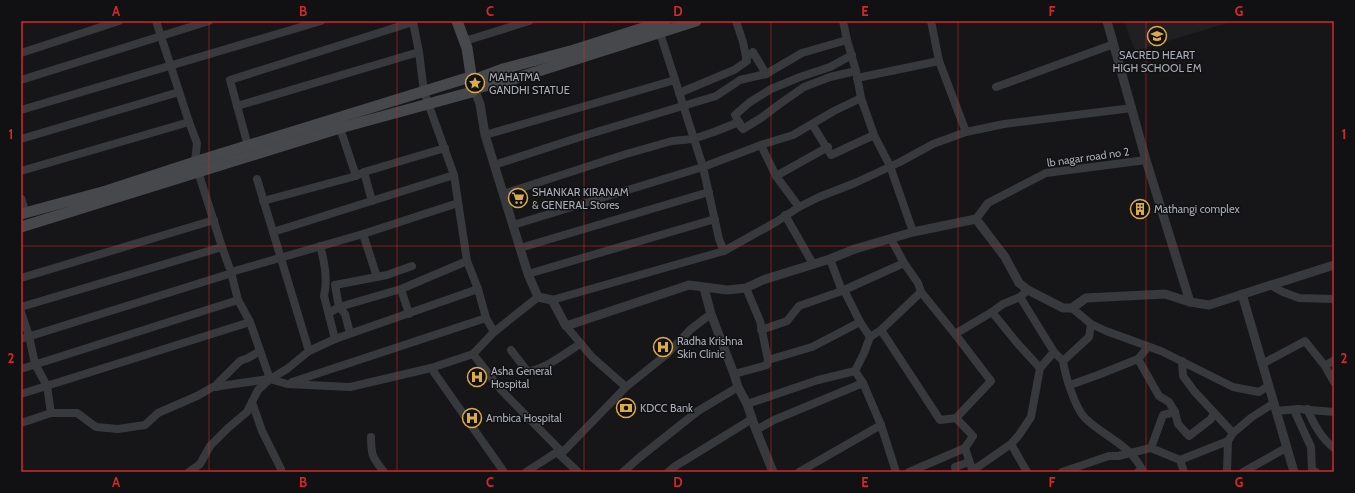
<svg xmlns="http://www.w3.org/2000/svg" width="1355" height="493" viewBox="0 0 1355 493" font-family="Cabin,sans-serif">
	<style>
		.built { fill: #202022 }
		.lines { fill: none; stroke-linecap: round; stroke-linejoin: round }
		.minor { stroke: #38393c; stroke-width: 8 }
		.tertiary { stroke: #38393c; stroke-width: 9 }
		.secondary { stroke: #46484c; stroke-width: 11 }
		.grid { fill: none; stroke: #d62828; stroke-width: 1; stroke-opacity: 0.55 }
		.labels { text-anchor: middle; stroke-width: 3; stroke-linejoin: round; paint-order: stroke }
		.poi-label { font-size: 11px; fill: #aaaeb6; stroke: #111113; text-anchor: start }
		.street-label { font-size: 11px; fill: #aaaeb6; stroke: #111113 }
		.neatline { fill: none; stroke: #d62828; stroke-width: 1.5 }
		.grid-label { font-size: 13px; text-anchor: middle; font-weight: bold; fill: #d62828 }
	</style>
	<rect width="100%" height="100%" fill="#161618"/>
	<path class="built" d="M1124 21H1234L1135 51Z"/>
	<g class="lines">
		<g class="minor">
			<path d="M156 21 189 122 197 143 195 162 222 247 231 272 238 300 250 322 270 379 287 384 350 387 431 368 473 354 494 332 538 297"/>
			<path d="M843 21 847 40 856 71 861 98 874 135 890 166 913 232"/>
			<path d="M931 21 939 61 966 132 1004 124 1132 108"/>
			<path d="M660 33 703 167 719 239 724 251"/>
			<path d="M465 41 529 21"/>
			<path d="M21 53 119 21"/>
			<path d="M746 58 753 52 766 74"/>
			<path d="M857 78 939 61"/>
			<path d="M21 80 209 21"/>
			<path d="M996 87 1114 44"/>
			<path d="M679 93 734 70 747 61 743 42 736 21"/>
			<path d="M237 106 419 52"/>
			<path d="M21 110 321 21"/>
			<path d="M812 124 831 155 874 135"/>
			<path d="M741 127 735 115 750 102 771 89 800 77 830 67 852 55"/>
			<path d="M340 128 356 176"/>
			<path d="M485 135 675 80"/>
			<path d="M21 139 179 92"/>
			<path d="M761 145 776 176 828 147"/>
			<path d="M248 146 230 80 413 22 419 52 424 92 454 175 467 261 478 289 486 318 494 332"/>
			<path d="M494 165 583 136 716 96 740 80 766 74 802 53 847 40"/>
			<path d="M21 171 189 122"/>
			<path d="M364 172 372 201"/>
			<path d="M776 176 799 207"/>
			<path d="M503 194 626 154 672 141 693 139 714 132 739 122 743 129 761 118 781 103 804 87 830 77 856 71"/>
			<path d="M263 201 356 176 364 172 445 148"/>
			<path d="M785 215 813 264"/>
			<path d="M976 219 988 203 1046 173 1146 160"/>
			<path d="M513 225 703 167 761 145 793 135 834 111 861 98"/>
			<path d="M273 232 454 175"/>
			<path d="M363 234 377 277"/>
			<path d="M320 246C325 263 328 279 324 296L335 339"/>
			<path d="M520 248 709 192"/>
			<path d="M231 272 363 234 458 203"/>
			<path d="M528 274 715 219"/>
			<path d="M21 278 214 220"/>
			<path d="M1270 285 1283 292 1299 298 1334 299"/>
			<path d="M746 288 760 321 768 360"/>
			<path d="M401 289 409 314"/>
			<path d="M844 290 904 263"/>
			<path d="M921 292 955 334 991 381 956 418 973 436 965 448"/>
			<path d="M1020 297 1054 352"/>
			<path d="M552 300 724 251 776 222 799 207 819 197 855 183 900 162 933 144 966 132"/>
			<path d="M21 307 222 247"/>
			<path d="M21 312 29 336 35 364 47 386 51 413"/>
			<path d="M992 312 1018 344 1040 368"/>
			<path d="M329 313 339 307 401 289 467 261"/>
			<path d="M860 322 870 337 881 330 921 292 918 283 904 263 891 239"/>
			<path d="M1091 324 1106 331 1161 351 1233 387 1259 392 1268 386"/>
			<path d="M761 330 787 321 799 306 842 291"/>
			<path d="M881 330 940 420 956 418"/>
			<path d="M350 333 345 314 339 307 335 285 387 275 412 266"/>
			<path d="M955 334 992 312 1003 304 1020 297 1028 290"/>
			<path d="M21 339 232 273"/>
			<path d="M511 350 527 371C543 371 567 352 580 344"/>
			<path d="M309 351 335 339 478 289"/>
			<path d="M473 354 502 391 560 450V455L578 472"/>
			<path d="M1138 359 1159 396 1169 402 1175 412 1178 424 1189 436 1211 419 1214 413"/>
			<path d="M1063 361C1065 375 1075 408 1085 418 1099 432 1118 440 1131 454 1135 458 1139 464 1142 469L1138 472"/>
			<path d="M1182 361 1183 376 1194 391 1233 433 1228 441 1227 472"/>
			<path d="M1262 364 1305 341 1325 366 1334 382"/>
			<path d="M1325 366 1334 360"/>
			<path d="M431 368 504 472"/>
			<path d="M21 369 238 300"/>
			<path d="M855 371 864 353 870 337"/>
			<path d="M734 374 767 365 768 360 812 347 860 322 844 290 842 291 830 259"/>
			<path d="M292 382 486 318"/>
			<path d="M1070 385 1098 375 1138 359 1148 347"/>
			<path d="M217 387V384L240 361 248 358 260 351"/>
			<path d="M626 387 667 354 691 329 711 314"/>
			<path d="M21 394 250 322"/>
			<path d="M252 402 262 431 281 469V472"/>
			<path d="M747 404 818 380 855 371 863 383 881 425 799 472"/>
			<path d="M1307 409C1314 424 1321 438 1334 448"/>
			<path d="M1294 410 1311 447 1312 470 1316 472"/>
			<path d="M1276 411 1298 409 1334 412"/>
			<path d="M21 423 51 413H77L96 427 118 429 145 425 158 413 197 396 213 387 269 379"/>
			<path d="M881 425 896 472"/>
			<path d="M756 430 774 420 863 383"/>
			<path d="M1233 433 1252 417 1274 403"/>
			<path d="M371 437C371 456 373 458 384 472"/>
			<path d="M1011 444 1027 472"/>
			<path d="M1151 448 1180 460"/>
			<path d="M560 455 626 387 592 357 566 326"/>
			<path d="M972 471 1011 444 1019 435 1031 417 1040 368 1054 352 1063 361 1089 337 1091 324 1072 308"/>
			<path d="M189 472 200 464 210 446 228 428 247 412 258 390 270 379 287 369 309 351 257 179"/>
			<path d="M526 472 560 450"/>
			<path d="M623 472 640 457 698 411 738 387"/>
			<path d="M668 472 674 467 752 419"/>
			<path d="M909 472 965 448 973 472"/>
			<path d="M956 472 955 467 969 462"/>
			<path d="M1062 472 1109 456H1118L1151 448 1163 415 1175 412"/>
			<path d="M1184 472 1180 460 1228 441"/>
			<path d="M1243 472 1286 448"/>
		</g>
		<g class="tertiary">
			<path d="M1107 21 1146 160 1190 302"/>
			<path d="M475 91 480 104 485 135 528 274 538 297 552 300 566 326 689 285 727 290 746 288 763 280 830 259 855 249 913 232 976 219 1005 257 1019 283 1028 290 1063 308H1072L1086 298 1165 294 1190 302 1209 305 1334 265"/>
			<path d="M21 199 25 213"/>
			<path d="M704 288 711 314 734 374 738 387 747 404 756 430 773 472"/>
			<path d="M1242 294 1294 472"/>
		</g>
		<g class="secondary">
			<path d="M457 21 467 48 471 75"/>
			<path d="M479 78 503 69 574 50 665 21"/>
			<path d="M481 87 507 81 696 21"/>
			<path d="M21 214 106 191 201 160 467 78"/>
			<path d="M21 227 340 128 472 92"/>
		</g>
	</g>
	<path class="grid" d="M209 21V472M397 21V472M584 21V472M771 21V472M958 21V472M1146 21V472M21 246H1334"/>
	<defs>
		<symbol id="school-ring" viewBox="-11 -11 22 22"><circle r="9.5" fill="#111113" stroke="#daaa4c" stroke-width="1.5"/><path d="M0-5L7-2L0 1L-7-2ZM-4 1L0 2.5L4 1V4Q0 6-4 4Z" fill="#daaa4c"/></symbol>
		<symbol id="sight-ring" viewBox="-11 -11 22 22"><circle r="9.5" fill="#111113" stroke="#daaa4c" stroke-width="1.5"/><path d="M0-6L1.8-2.2L6-1.7L2.9 1.2L3.7 5.4L0 3.3L-3.7 5.4L-2.9 1.2L-6-1.7L-1.8-2.2Z" fill="#daaa4c"/></symbol>
		<symbol id="supermarket-ring" viewBox="-11 -11 22 22"><circle r="9.5" fill="#111113" stroke="#daaa4c" stroke-width="1.5"/><path d="M-6-5.5h2.5l.6 2H6L4.5 2H-2.5L-4.4-4H-6ZM-1.5 3.2a1.3 1.3 0 1 0 .1 0ZM3 3.2a1.3 1.3 0 1 0 .1 0Z" fill="#daaa4c"/></symbol>
		<symbol id="building-ring" viewBox="-11 -11 22 22"><circle r="9.5" fill="#111113" stroke="#daaa4c" stroke-width="1.5"/><path d="M-4-6H4V6H1V3H-1V6H-4ZM-2.5-4.3h1.7v1.8h-1.7ZM.8-4.3h1.7v1.8H.8ZM-2.5-1h1.7V.8h-1.7ZM.8-1h1.7V.8H.8Z" fill="#daaa4c"/></symbol>
		<symbol id="hospital-ring" viewBox="-11 -11 22 22"><circle r="9.5" fill="#111113" stroke="#daaa4c" stroke-width="1.5"/><path d="M-5-5h3v3.5h4V-5h3V5h-3V1.5h-4V5h-3Z" fill="#daaa4c"/></symbol>
		<symbol id="bank-ring" viewBox="-11 -11 22 22"><circle r="9.5" fill="#111113" stroke="#daaa4c" stroke-width="1.5"/><path d="M-6-4H6V4H-6ZM0-2.3a2.3 2.3 0 1 0 0 4.6a2.3 2.3 0 1 0 0-4.6Z" fill="#daaa4c"/></symbol>
	</defs>
	<g fill-rule="evenodd">
		<use href="#school-ring" x="1146" y="25" width="22" height="22"/>
		<use href="#sight-ring" x="464" y="72" width="22" height="22"/>
		<use href="#supermarket-ring" x="507" y="187" width="22" height="22"/>
		<use href="#building-ring" x="1129" y="198" width="22" height="22"/>
		<use href="#hospital-ring" x="652" y="336" width="22" height="22"/>
		<use href="#hospital-ring" x="466" y="366" width="22" height="22"/>
		<use href="#bank-ring" x="615" y="397" width="22" height="22"/>
		<use href="#hospital-ring" x="461" y="407" width="22" height="22"/>
	</g>
	<g class="labels">
		<g class="poi-label">
			<text x="1157" y="59" text-anchor="middle">SACRED HEART<tspan x="1157" dy="13">HIGH SCHOOL EM</tspan></text>
			<text x="489" y="81">MAHATMA<tspan x="489" dy="13">GANDHI STATUE</tspan></text>
			<text x="532" y="196">SHANKAR KIRANAM<tspan x="532" dy="13">&amp; GENERAL Stores</tspan></text>
			<text x="1154" y="213">Mathangi complex</text>
			<text x="677" y="345">Radha Krishna<tspan x="677" dy="13">Skin Clinic</tspan></text>
			<text x="491" y="375">Asha General<tspan x="491" dy="13">Hospital</tspan></text>
			<text x="640" y="412">KDCC Bank</text>
			<text x="486" y="422">Ambica Hospital</text>
		</g>
		<g class="street-label">
			<text transform="translate(1088 157) rotate(-8)" y="4">lb nagar road no 2</text>
		</g>
	</g>
	<rect width="1355" height="493" fill="none" stroke="#111113" stroke-width="44"/>
	<rect x="22" y="22" width="1311" height="449" class="neatline"/>
	<g class="grid-label">
		<text x="116" y="16">A</text>
		<text x="303" y="16">B</text>
		<text x="490" y="16">C</text>
		<text x="678" y="16">D</text>
		<text x="865" y="16">E</text>
		<text x="1052" y="16">F</text>
		<text x="1239" y="16">G</text>
		<text x="11" y="139">1</text>
		<text x="1344" y="139">1</text>
		<text x="11" y="363">2</text>
		<text x="1344" y="363">2</text>
		<text x="116" y="487">A</text>
		<text x="303" y="487">B</text>
		<text x="490" y="487">C</text>
		<text x="678" y="487">D</text>
		<text x="865" y="487">E</text>
		<text x="1052" y="487">F</text>
		<text x="1239" y="487">G</text>
	</g>
</svg>
